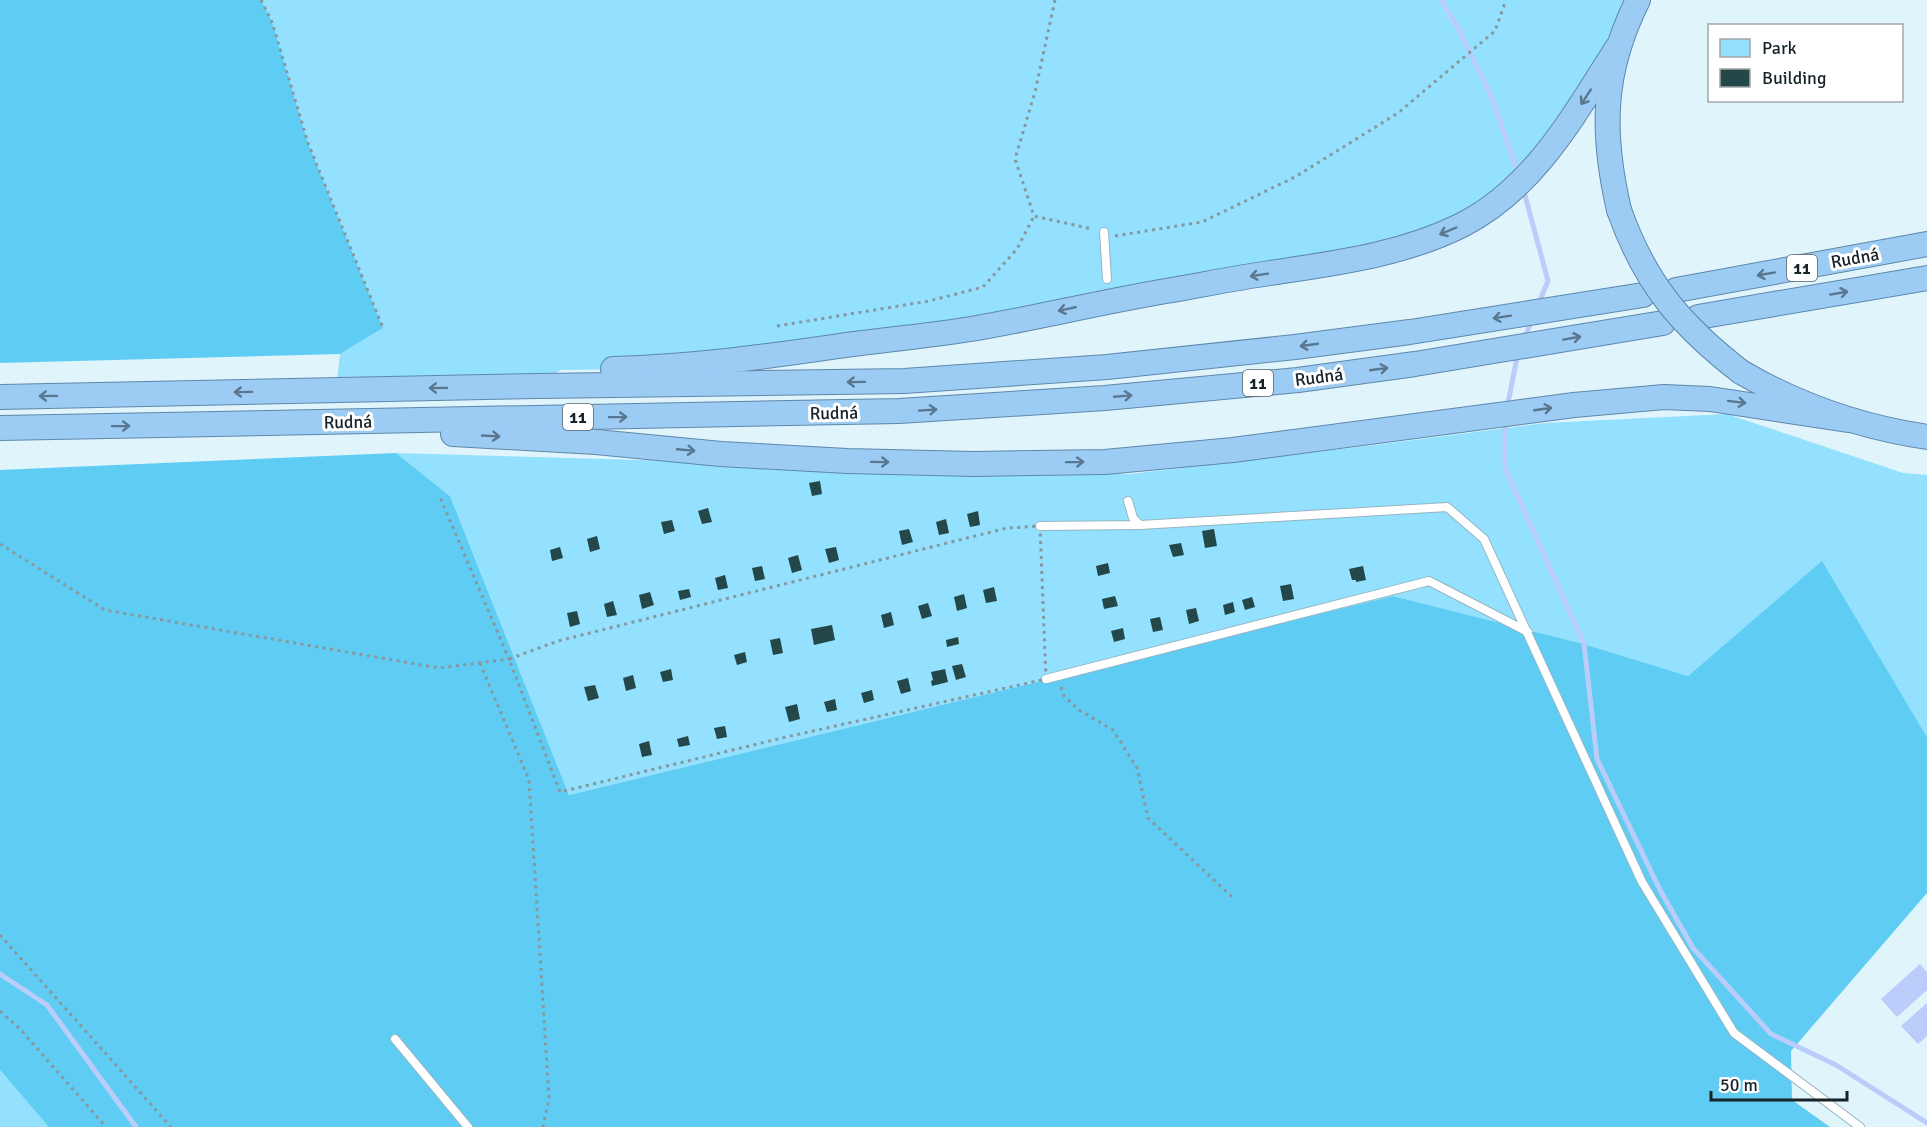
<svg xmlns="http://www.w3.org/2000/svg" width="1927" height="1127" viewBox="0 0 1927 1127" font-family="Signika,sans-serif">
	<style>
		.green { fill: #93e1fe }
		.forest { fill: #5fcdf3 }
		.water { fill: #baccfa }
		.lines { fill: none; stroke-linecap: round; stroke-linejoin: round }
		.stream { stroke: #baccfa; stroke-width: 5 }
		.building { fill: #244749 }
		.service-casing { stroke: #94b5c2; stroke-width: 10 }
		.trunk-casing { stroke: #5e88ab; stroke-width: 26 }
		.path { stroke: #87979e; stroke-width: 3; stroke-dasharray: 3 4.5; stroke-linecap: butt }
		.service { stroke: #fff; stroke-width: 8 }
		.trunk { stroke: #9ccbf4; stroke-width: 24 }
		.trunk-bridge-casing { stroke: #5e88ab; stroke-width: 26; stroke-linecap: butt }
		.trunk-bridge { stroke: #9ccbf4; stroke-width: 24 }
		.oneway { stroke: #59778e }
		.labels { text-anchor: middle; stroke-width: 6; stroke-linejoin: round; paint-order: stroke }
		.shield { fill: #fff; stroke: #5c6568; stroke-width: 1.5 }
		.shield-label { font-size: 16px; font-weight: bold; fill: #162328 }
		.street-label { font-size: 18px; fill: #162328; stroke: #fff }
	</style>
	<rect width="100%" height="100%" fill="#e0f4fc"/>
	<g class="green">
		<path d="M261 0H1438L1466 46 1458 28 1441 0H1638L1617 48 1494 204 1329 264 629 369 560 370 538 386 336 390 340 354 383 328 308 143 272 22Z"/>
		<path d="M1727 414 1903 473 1927 475V737L1822 562 1688 676 1584 644 1393 596 569 795 450 496 396 453 1130 474 1375 445 1545 423Z"/>
		<path d="M0 1070 47 1124 49 1127H0Z"/>
	</g>
	<g class="forest">
		<path d="M0 0H261L272 22 308 143 383 328 340 354 0 363Z"/>
		<path d="M396 453 450 496 569 795 1393 596 1584 644 1688 676 1822 561 1927 737V893L1791 1051 1792 1100 1830 1127H49L0 1070V470Z"/>
	</g>
	<g class="water">
		<path d="M1920 964 1927 972V990L1897 1017 1881 999Z"/>
		<path d="M1927 1003V1036L1918 1044 1901 1026Z"/>
	</g>
	<g class="lines">
		<g class="stream">
			<path d="M1441 0 1458 28 1492 98 1518 173"/>
			<path d="M1523 188 1548 281 1538 305"/>
			<path d="M1524 339 1532 320"/>
			<path d="M1507 408 1518 353"/>
			<path d="M1505 420V468L1584 644 1597 759 1660 890 1693 948 1771 1034 1836 1065 1927 1123"/>
			<path d="M0 974 47 1005 136 1127"/>
		</g>
	</g>
	<g class="building">
		<path d="M820 481 822 494 812 496 809 483Z"/>
		<path d="M708 508 712 522 702 524 698 511Z"/>
		<path d="M978 511 980 525 970 527 967 514Z"/>
		<path d="M946 519 949 533 939 535 936 522Z"/>
		<path d="M672 520 675 531 664 534 661 522Z"/>
		<path d="M909 529 913 542 902 545 899 531Z"/>
		<path d="M1214 529 1217 546 1205 548 1202 531Z"/>
		<path d="M597 536 600 549 590 552 587 539Z"/>
		<path d="M1181 543 1184 555 1173 557 1169 545Z"/>
		<path d="M560 547 563 558 552 561 550 550Z"/>
		<path d="M836 547 839 560 829 563 825 549Z"/>
		<path d="M798 555 802 570 792 573 788 558Z"/>
		<path d="M1108 563 1110 573 1098 576 1096 566Z"/>
		<path d="M762 566 765 579 755 581 752 568Z"/>
		<path d="M1363 566 1366 580 1356 582V580H1352L1349 569Z"/>
		<path d="M725 575 728 588 718 590 715 578Z"/>
		<path d="M1291 584 1294 599 1283 601 1280 586Z"/>
		<path d="M994 587 997 601 986 603 983 590Z"/>
		<path d="M689 589 691 597 680 600 678 591Z"/>
		<path d="M650 592 654 605 642 609 639 595Z"/>
		<path d="M964 594 967 608 957 611 954 597Z"/>
		<path d="M1115 596 1118 606 1104 609 1102 599Z"/>
		<path d="M1252 597 1255 607 1245 610 1242 600Z"/>
		<path d="M613 601 617 615 607 617 604 604Z"/>
		<path d="M1233 602 1235 612 1225 615 1223 605Z"/>
		<path d="M928 603 932 616 922 619 918 606Z"/>
		<path d="M1196 608 1199 621 1189 624 1186 610Z"/>
		<path d="M577 611 580 624 570 627 567 613Z"/>
		<path d="M891 612 894 625 884 628 881 615Z"/>
		<path d="M1160 617 1163 630 1153 632 1150 619Z"/>
		<path d="M832 625 835 640 814 645 811 629Z"/>
		<path d="M1123 628 1125 639 1114 642 1111 631Z"/>
		<path d="M958 637 959 644 947 647 946 640Z"/>
		<path d="M780 638 783 653 773 655 770 640Z"/>
		<path d="M745 652 747 662 737 665 734 655Z"/>
		<path d="M962 664 966 677 956 680 952 666Z"/>
		<path d="M671 669 673 680 663 682 660 672Z"/>
		<path d="M945 669 948 682 932 686 931 681 933 680 931 672Z"/>
		<path d="M633 675 636 688 626 691 623 678Z"/>
		<path d="M908 678 911 691 901 694 897 681Z"/>
		<path d="M595 685 599 698 588 701 584 687Z"/>
		<path d="M872 690 874 700 864 703 861 693Z"/>
		<path d="M835 699 837 710 827 712 824 702Z"/>
		<path d="M797 704 800 719 789 722 785 707Z"/>
		<path d="M725 726 727 737 717 739 714 728Z"/>
		<path d="M688 736 690 745 679 747 677 739Z"/>
		<path d="M649 741 652 755 642 757 639 744Z"/>
	</g>
	<g class="lines">
		<defs>
			<g id="service">
				<path d="M1104 232 1107 279"/>
				<path d="M1128 501 1133 518 1140 525"/>
				<path d="M1040 526 1140 525 1447 507 1484 539 1642 882 1734 1033 1860 1127"/>
				<path d="M1046 679 1429 581 1528 632"/>
				<path d="M395 1039 468 1127"/>
			</g>
			<g id="trunk">
				<path d="M1619 210C1601 132 1602 72 1638 0"/>
				<path d="M1676 290 1927 244"/>
				<path d="M1698 317 1927 278"/>
				<path d="M613 369C689 367 764 357 839 346 883 340 927 336 971 329 1036 318 1101 302 1166 291 1201 285 1235 278 1270 273 1336 263 1402 255 1462 225 1535 188 1575 113 1617 48"/>
				<path d="M1741 372C1799 406 1861 427 1927 437"/>
				<path d="M0 397 538 386 904 381 1107 367 1295 347 1410 332 1643 295"/>
				<path d="M0 428 899 411 1105 398 1298 380 1415 364 1663 323"/>
				<path d="M453 434 596 442 721 454 847 461 974 464 1105 462 1233 450 1574 405 1664 397 1710 399 1848 420"/>
			</g>
		</defs>
		<use href="#service" class="service-casing"/>
		<use href="#trunk" class="trunk-casing"/>
		<g class="path">
			<path d="M261 0 272 22 308 143 383 328"/>
			<path d="M1055 0 1035 92 1015 159 1034 216 1092 229"/>
			<path d="M1115 236 1202 222 1295 177 1398 113 1495 31 1506 0"/>
			<path d="M777 326 929 301 983 287 1017 249 1034 216"/>
			<path d="M1040 526 1046 679 786 737 560 792 509 659 558 641 1007 528Z"/>
			<path d="M0 544 105 610 439 668 509 659 439 495"/>
			<path d="M480 663 529 780 549 1098 543 1127"/>
			<path d="M1061 687 1064 696 1079 710 1113 730 1137 768 1148 818 1232 897"/>
			<path d="M0 935 171 1127"/>
			<path d="M0 1011 20 1029 106 1127"/>
		</g>
		<use href="#service" class="service"/>
		<use href="#trunk" class="trunk"/>
		<defs>
			<path id="trunk-bridge" d="M1619 210C1645 283 1680 325 1741 372"/>
		</defs>
		<use href="#trunk-bridge" class="trunk-bridge-casing"/>
		<use href="#trunk-bridge" class="trunk-bridge"/>
	</g>
	<defs><path id="oneway-shaft" d="M-6 0H5M1.5-3L5.5 0L1.5 3" fill="none" stroke-width="1.6" stroke-linecap="round" stroke-linejoin="round" transform="scale(1.5)"/></defs>
	<g class="oneway">
		<use href="#oneway-shaft" transform="translate(1586 97) rotate(123)"/>
		<use href="#oneway-shaft" transform="translate(1448 231) rotate(157)"/>
		<use href="#oneway-shaft" transform="translate(1766 274) rotate(170)"/>
		<use href="#oneway-shaft" transform="translate(1259 275) rotate(171)"/>
		<use href="#oneway-shaft" transform="translate(1839 293) rotate(-10)"/>
		<use href="#oneway-shaft" transform="translate(1067 309) rotate(168)"/>
		<use href="#oneway-shaft" transform="translate(1502 317) rotate(171)"/>
		<use href="#oneway-shaft" transform="translate(1572 338) rotate(-10)"/>
		<use href="#oneway-shaft" transform="translate(1309 345) rotate(172)"/>
		<use href="#oneway-shaft" transform="translate(1379 369) rotate(-8)"/>
		<use href="#oneway-shaft" transform="translate(856 382) rotate(179)"/>
		<use href="#oneway-shaft" transform="translate(438 388) rotate(179)"/>
		<use href="#oneway-shaft" transform="translate(243 392) rotate(179)"/>
		<use href="#oneway-shaft" transform="translate(48 396) rotate(179)"/>
		<use href="#oneway-shaft" transform="translate(1123 396) rotate(-5)"/>
		<use href="#oneway-shaft" transform="translate(1737 402) rotate(7)"/>
		<use href="#oneway-shaft" transform="translate(1543 409) rotate(-8)"/>
		<use href="#oneway-shaft" transform="translate(928 410) rotate(-4)"/>
		<use href="#oneway-shaft" transform="translate(618 417) rotate(-1)"/>
		<use href="#oneway-shaft" transform="translate(121 426) rotate(-1)"/>
		<use href="#oneway-shaft" transform="translate(491 436) rotate(3)"/>
		<use href="#oneway-shaft" transform="translate(686 450) rotate(5)"/>
		<use href="#oneway-shaft" transform="translate(880 462) rotate(1)"/>
		<use href="#oneway-shaft" transform="translate(1075 462) rotate(-1)"/>
	</g>
	<g class="labels">
		<g class="shield">
			<rect x="1787" y="255" width="30" height="26" rx="4.5"/>
			<rect x="1243" y="370" width="30" height="26" rx="4.5"/>
			<rect x="563" y="404" width="30" height="26" rx="4.5"/>
		</g>
		<g class="shield-label">
			<text x="1802" y="274">11</text>
			<text x="1258" y="389">11</text>
			<text x="578" y="423">11</text>
		</g>
		<g class="street-label">
			<text transform="translate(1855 258) rotate(-10)" y="6">Rudná</text>
			<text transform="translate(1319 377) rotate(-7)" y="6">Rudná</text>
			<text transform="translate(834 413) rotate(-1)" y="6">Rudná</text>
			<text transform="translate(348 422) rotate(-1)" y="6">Rudná</text>
		</g>
	</g>
	<rect x="1708" y="24" width="195" height="78" fill="#ffffff" stroke="#a2a7a9" stroke-width="1.5"/>
	<rect x="1720" y="39" width="30" height="18" fill="#93e1fe" stroke="#a2a7a9" stroke-width="1.5"/>
	<text x="1762" y="54" font-size="18" fill="#162328">Park</text>
	<rect x="1720" y="69" width="30" height="18" fill="#244749" stroke="#a2a7a9" stroke-width="1.5"/>
	<text x="1762" y="84" font-size="18" fill="#162328">Building</text>
	<path d="M1711 1091v9h136v-9" fill="none" stroke="#162328" stroke-width="3"/>
	<text x="1720" y="1091" font-size="18" fill="#162328" stroke="#ffffff" stroke-width="4.5" paint-order="stroke">50 m</text>
</svg>
